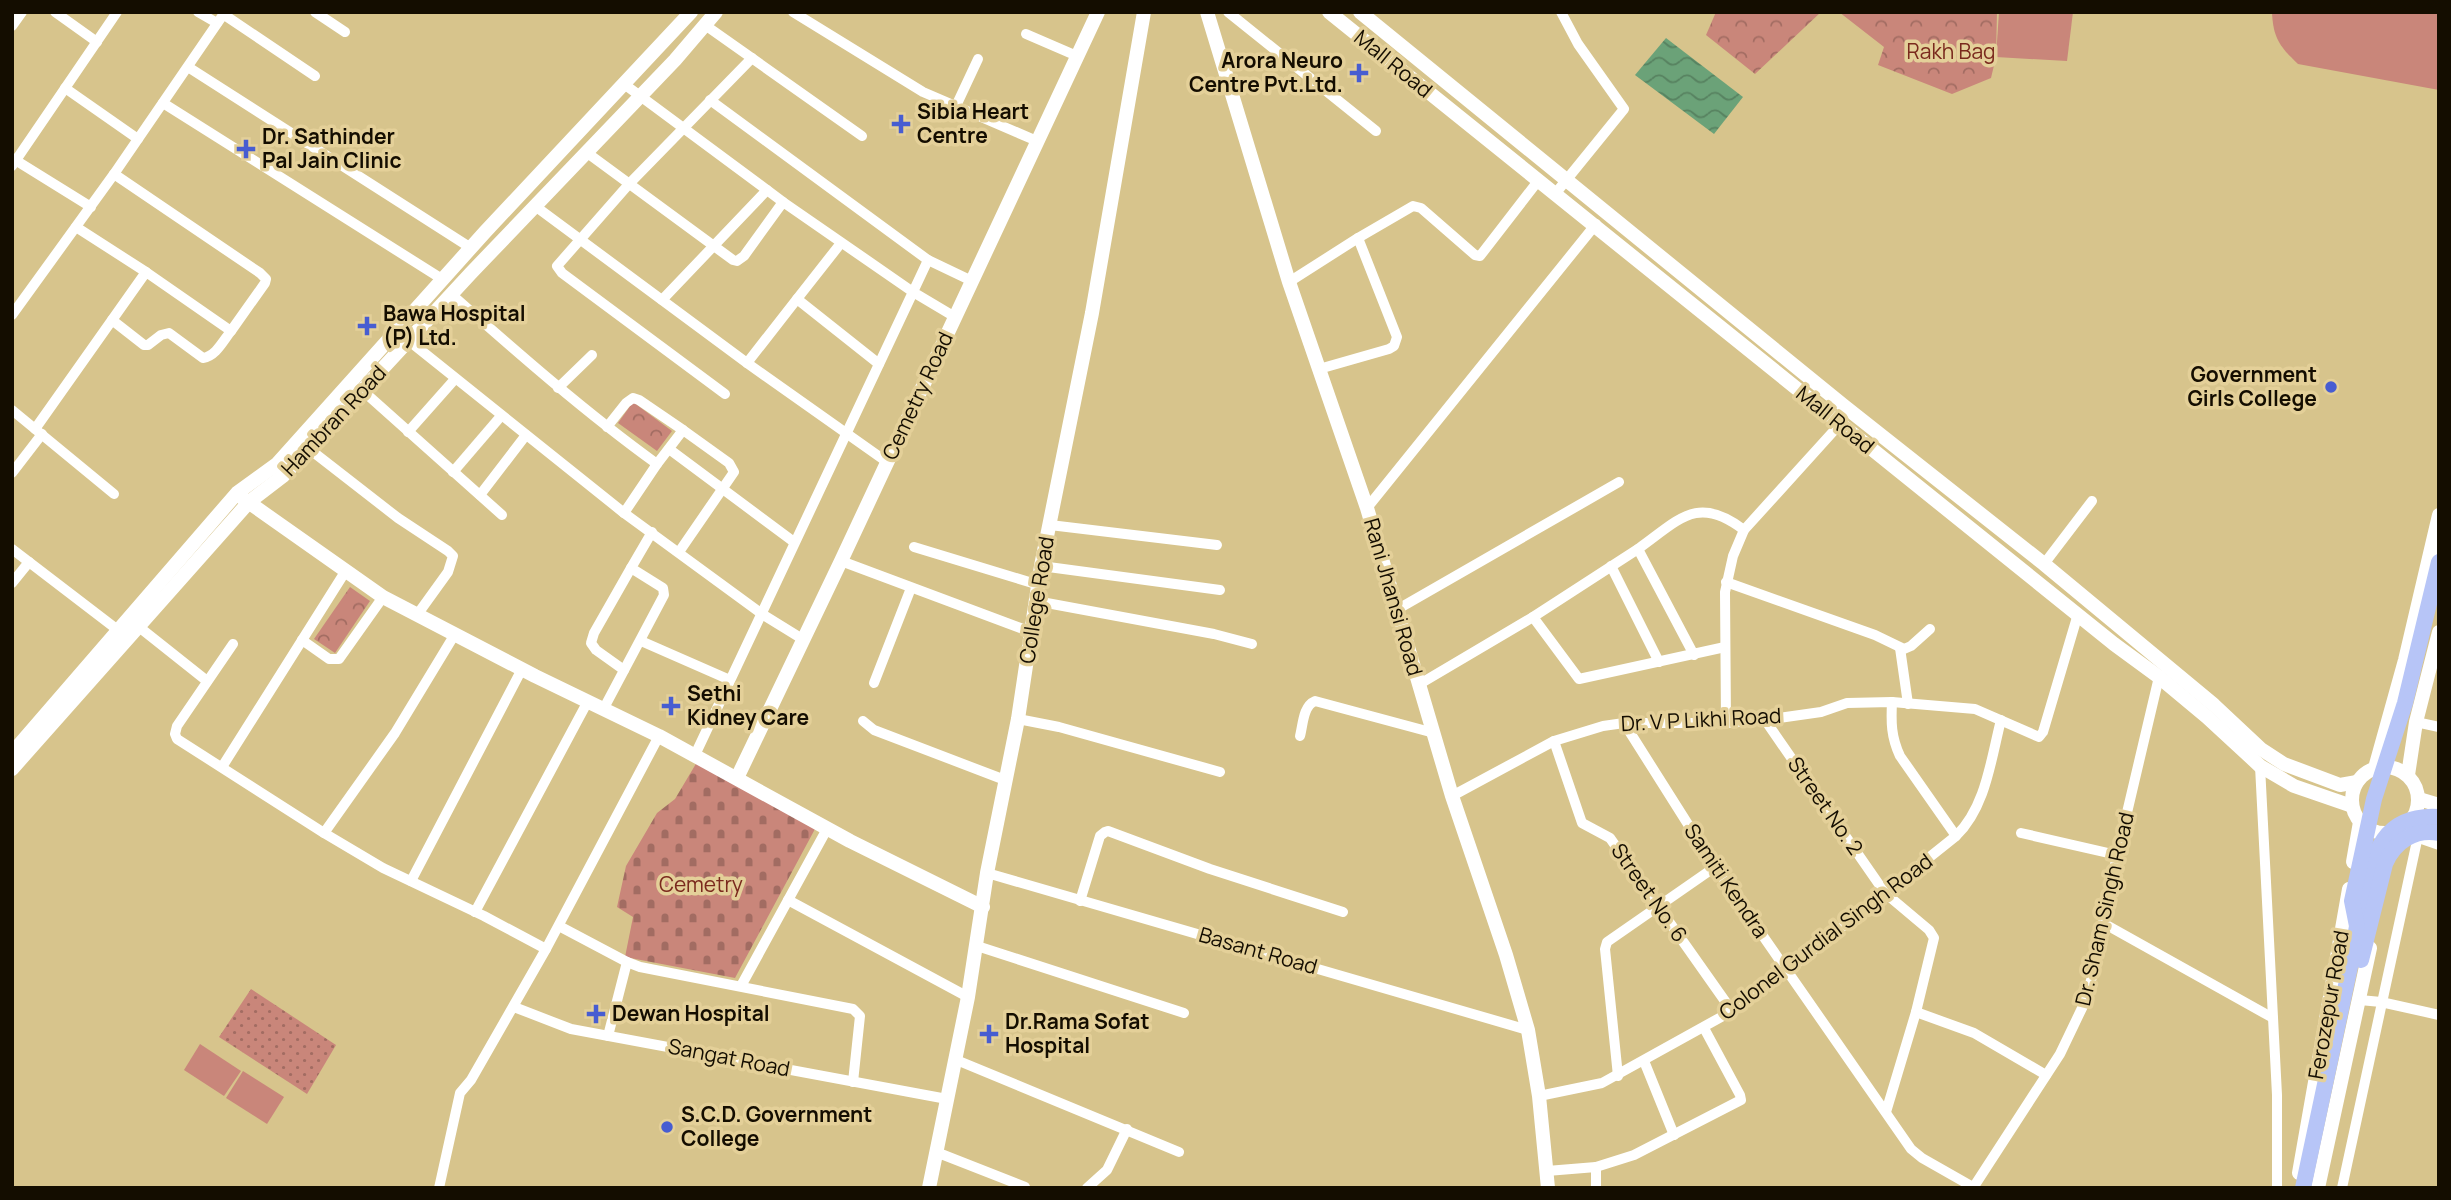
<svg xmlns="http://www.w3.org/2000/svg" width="2451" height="1200" viewBox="0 0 2451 1200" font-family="Manrope,sans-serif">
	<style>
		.grass { fill: #c9867a }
		.cemetery { fill: url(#cemetery-stones) }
		.park { fill: url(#park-crowns) }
		.garden { fill: url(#garden-dots) }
		.water { fill: url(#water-waves) }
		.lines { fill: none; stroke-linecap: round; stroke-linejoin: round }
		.street { stroke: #fff; stroke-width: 10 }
		.secondary { stroke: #fff; stroke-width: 14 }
		.primary { stroke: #b7c5f7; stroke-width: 16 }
		.poi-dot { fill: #475dd1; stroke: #e4d099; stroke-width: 2.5 }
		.labels { text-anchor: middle; stroke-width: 7; stroke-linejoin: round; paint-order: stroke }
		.park-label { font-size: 21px; fill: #7a291d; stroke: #e4d099 }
		.poi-label { font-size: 21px; font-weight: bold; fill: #140d00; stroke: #e4d099; text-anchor: start }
		.street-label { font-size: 21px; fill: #140d00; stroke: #e4d099 }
	</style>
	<defs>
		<pattern id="cemetery-stones" width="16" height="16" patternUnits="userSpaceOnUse" patternTransform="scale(1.75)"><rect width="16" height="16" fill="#c9867a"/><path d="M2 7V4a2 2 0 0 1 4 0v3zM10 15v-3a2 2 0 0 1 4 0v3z" fill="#a26c62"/></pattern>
		<pattern id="park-crowns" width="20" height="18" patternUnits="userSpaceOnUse" patternTransform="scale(1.75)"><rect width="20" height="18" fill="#c9867a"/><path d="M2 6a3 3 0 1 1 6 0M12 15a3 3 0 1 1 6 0" fill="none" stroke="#a26c62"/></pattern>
		<pattern id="garden-dots" width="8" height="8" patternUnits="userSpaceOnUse" patternTransform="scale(1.75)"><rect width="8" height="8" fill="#c9867a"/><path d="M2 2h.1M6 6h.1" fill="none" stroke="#a26c62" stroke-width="1.8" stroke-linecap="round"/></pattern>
		<pattern id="water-waves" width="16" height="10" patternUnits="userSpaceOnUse" patternTransform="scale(1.75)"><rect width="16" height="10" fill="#6ba278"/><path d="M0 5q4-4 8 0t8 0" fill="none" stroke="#578260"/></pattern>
	</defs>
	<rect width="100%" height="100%" fill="#d7c48c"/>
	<g class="grass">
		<path d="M1999 12H2073L2067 61 1996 57Z"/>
		<path d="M2272 12H2439V90L2298 64C2280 47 2273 38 2272 12Z"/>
		<path d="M200 1044 241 1071 224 1096 184 1070Z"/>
		<path d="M243 1071 284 1097 267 1124 226 1098Z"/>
	</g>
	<path class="cemetery" d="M697 762 815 829 735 978 625 957 633 917 617 907 626 866 657 813 675 799Z"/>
	<g class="park">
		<path d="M1716 12H1821L1755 74 1706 35Z"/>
		<path d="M1839 12H1997L1996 57 1991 78 1952 94 1878 65 1884 47Z"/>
		<path d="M633 402 672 431 657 451 618 423Z"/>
		<path d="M350 587 370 601 335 653 314 639Z"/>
	</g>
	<path class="garden" d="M251 989 336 1045 307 1094 219 1037Z"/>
	<path class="water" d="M1666 38 1743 97 1714 134 1635 75Z"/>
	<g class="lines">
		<g class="street">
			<path d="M55 12 97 42"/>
			<path d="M198 12 217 23"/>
			<path d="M315 12 345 32"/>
			<path d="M793 12 923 92 1037 141"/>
			<path d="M1228 12 1376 131"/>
			<path d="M223 14 315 76"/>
			<path d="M705 25 862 136"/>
			<path d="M12 26 22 12"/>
			<path d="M1026 34 1077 56"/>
			<path d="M188 67 471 248"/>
			<path d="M624 84 767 190"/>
			<path d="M65 88 138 139"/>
			<path d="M710 100 928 260 913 292 955 317"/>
			<path d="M163 103 442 279"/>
			<path d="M956 106 978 59"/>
			<path d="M586 152 733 260 737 261 744 256 783 202 913 292 695 755"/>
			<path d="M12 158 91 207"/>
			<path d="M12 166 117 12"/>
			<path d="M1555 194 1624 109 1578 44 1561 12"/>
			<path d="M535 206 747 363 887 462"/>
			<path d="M76 227 146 272"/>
			<path d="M1358 238 1413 206 1421 208 1475 255 1480 256 1538 181"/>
			<path d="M841 243 797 299 879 364"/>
			<path d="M928 260 972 281"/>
			<path d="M1289 282 1358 238 1397 337 1394 346 1389 349 1319 369"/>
			<path d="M451 294C518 353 585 412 657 464L624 513"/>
			<path d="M662 300 767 190 783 202"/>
			<path d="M12 315 114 174 225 12"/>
			<path d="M112 320 144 345H148L161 335 169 333 203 358C216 356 223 341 231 331"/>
			<path d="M408 340 624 513 762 614 804 640"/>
			<path d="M747 363 797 299"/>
			<path d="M558 388 592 355"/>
			<path d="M362 390 502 515"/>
			<path d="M725 394 562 273 557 266 629 184 752 58"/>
			<path d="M12 410 114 494"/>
			<path d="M607 427 626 403 633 398 639 400 683 430 657 464"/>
			<path d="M35 429 146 272 231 331 265 283 266 279 260 273 114 174"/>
			<path d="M408 432 455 379"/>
			<path d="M308 448 398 518 448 551 453 556 448 572 417 615"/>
			<path d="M669 449 794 542"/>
			<path d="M453 472 501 416"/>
			<path d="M12 473 42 434"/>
			<path d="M480 495 526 435"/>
			<path d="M1367 508 1596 224"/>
			<path d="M1050 525 1217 545"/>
			<path d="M914 547 1039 585"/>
			<path d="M12 549 123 634"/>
			<path d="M1638 549C1679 520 1697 494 1744 530"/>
			<path d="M679 552 734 472 729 463 683 430"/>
			<path d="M841 561 1031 632"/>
			<path d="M2044 564 2092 501"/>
			<path d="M1041 566 1220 590"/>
			<path d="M1611 566 1659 662"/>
			<path d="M1726 582 1875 635 1904 649 1911 646 1930 629"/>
			<path d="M12 583 29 562"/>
			<path d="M1036 601 1214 634 1252 644"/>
			<path d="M1398 609 1619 482"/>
			<path d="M1533 617 1638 549 1694 655"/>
			<path d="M134 623 207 681"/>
			<path d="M302 640 329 659H339L383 597"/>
			<path d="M641 641 730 680"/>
			<path d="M233 644 177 726 175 734 177 739 324 833 383 868 484 916 546 949"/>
			<path d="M1900 648 1908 704"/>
			<path d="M624 670 596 650 591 643 594 633 631 568"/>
			<path d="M874 683 911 588"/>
			<path d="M1418 685 1533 617 1579 679 1725 647"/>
			<path d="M1892 702C1891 722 1891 737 1900 756L1956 836"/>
			<path d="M604 708 664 595 663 588 631 568 652 532"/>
			<path d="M1018 719 1059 727 1220 772"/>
			<path d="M1765 720 1885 893 1929 930 1934 938 1916 1012 1886 1112"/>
			<path d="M863 721 874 730 1005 780"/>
			<path d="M2416 722 2439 727"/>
			<path d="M1624 723 1715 867 1911 1149 1922 1158 1973 1187"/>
			<path d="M1726 723 1725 592 1733 556 1744 530 1840 424"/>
			<path d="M1300 736C1303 725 1303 706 1315 701L1434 733"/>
			<path d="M1554 741 1582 823 1610 838 1732 1011"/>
			<path d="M2260 766 2277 1095V1188"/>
			<path d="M222 767 345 572"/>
			<path d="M1452 796 1554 741 1603 726 1624 723H1726L1765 720 1821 712 1847 703 1892 702 1975 709 2039 737 2043 732 2078 614"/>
			<path d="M324 833 395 733 455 634"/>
			<path d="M2021 833 2117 855"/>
			<path d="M987 873 1528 1030"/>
			<path d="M411 881 522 669"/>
			<path d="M788 900 968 997"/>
			<path d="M1080 901 1100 836 1105 832 1108 831 1210 869 1343 912"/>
			<path d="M475 912 588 701"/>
			<path d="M2103 923 2273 1018"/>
			<path d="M559 926 627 962 640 967 853 1009 860 1016 853 1082"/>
			<path d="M977 946 1184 1013"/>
			<path d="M741 986 827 829"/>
			<path d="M2360 1000 2381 1002 2439 1015"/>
			<path d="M514 1007 571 1029 947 1099"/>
			<path d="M1916 1012 1974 1033 2046 1075"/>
			<path d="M608 1036 627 962"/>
			<path d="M954 1059 1179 1152"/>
			<path d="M1644 1061 1674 1135"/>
			<path d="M1618 1076 1605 949 1607 942 1715 867"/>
			<path d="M1539 1096 1602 1083 1732 1011 1787 971 1956 836C1986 807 1991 759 2001 720"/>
			<path d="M936 1152 1025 1187"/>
			<path d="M1596 1167 1634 1155 1741 1100 1740 1095 1704 1028"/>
			<path d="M1547 1171 1596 1167V1188"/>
			<path d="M439 1188 460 1093 471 1080 546 949 659 736"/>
			<path d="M1087 1188 1107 1170 1127 1129"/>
			<path d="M1973 1188 2060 1054 2083 1006 2092 977 2117 855 2159 677"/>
			<path d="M2342 1188 2418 836"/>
		</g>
		<g class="secondary">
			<path d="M1207 12 1289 282 1367 508 1452 796 1506 955 1528 1030 1539 1096 1548 1188"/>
			<path d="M1329 12 2114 644 2159 677 2207 717 2260 766 2294 786 2352 806"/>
			<path d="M1360 12 1844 406 2044 564 2214 705 2261 749 2284 764 2340 785 2357 782"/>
			<path d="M241 497 383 597 535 676 659 736 850 841 983 907"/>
			<path d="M12 753 237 493 277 464 485 232 691 12"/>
			<circle cx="2385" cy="800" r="33"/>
			<path d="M2375 768 2405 660 2439 515"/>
			<path d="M12 769 249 502 283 476 471 273 675 60 716 12"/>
			<path d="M2408 775 2416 722 2439 632"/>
			<path d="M737 778 841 561 1098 12"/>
			<path d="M2419 799 2439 805"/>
			<path d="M2413 834 2439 843"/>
			<path d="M2353 862 2360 822"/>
			<path d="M2299 1173 2349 889"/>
			<path d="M929 1188 968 997 987 873 1018 719 1041 566 1092 313 1144 12"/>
			<path d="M2318 1188 2370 948"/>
		</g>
		<g class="primary">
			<path d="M2360 914C2372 865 2375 813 2439 817"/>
			<path d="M2361 960 2385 864C2394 842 2415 828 2439 833"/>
			<path d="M2303 1188 2351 962 2357 926 2352 901 2374 799 2405 703 2439 562"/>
		</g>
	</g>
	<g class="poi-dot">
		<path d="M1355.5 62.5h7v7h7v7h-7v7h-7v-7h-7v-7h7z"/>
		<path d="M897.5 113.5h7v7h7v7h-7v7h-7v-7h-7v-7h7z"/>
		<path d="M242.5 138.5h7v7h7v7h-7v7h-7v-7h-7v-7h7z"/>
		<path d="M363.5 315.5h7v7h7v7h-7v7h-7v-7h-7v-7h7z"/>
		<circle cx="2331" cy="387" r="7"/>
		<path d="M667.5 695.5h7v7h7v7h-7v7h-7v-7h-7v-7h7z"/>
		<path d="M592.5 1003.5h7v7h7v7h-7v7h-7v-7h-7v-7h7z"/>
		<path d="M985.5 1023.5h7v7h7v7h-7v7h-7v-7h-7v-7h7z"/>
		<circle cx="667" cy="1127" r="7"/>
	</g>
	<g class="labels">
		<g class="park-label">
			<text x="1951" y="59">Rakh Bag</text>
			<text x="701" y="892">Cemetry</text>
		</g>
		<g class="poi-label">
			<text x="1343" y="68" text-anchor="end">Arora Neuro<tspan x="1343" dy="24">Centre Pvt.Ltd.</tspan></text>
			<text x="917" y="119">Sibia Heart<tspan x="917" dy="24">Centre</tspan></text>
			<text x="262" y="144">Dr. Sathinder<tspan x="262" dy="24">Pal Jain Clinic</tspan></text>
			<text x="383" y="321">Bawa Hospital<tspan x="383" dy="24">(P) Ltd.</tspan></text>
			<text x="2317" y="382" text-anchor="end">Government<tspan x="2317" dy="24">Girls College</tspan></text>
			<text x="687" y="701">Sethi<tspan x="687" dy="24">Kidney Care</tspan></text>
			<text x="612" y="1021">Dewan Hospital</text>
			<text x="1005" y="1029">Dr.Rama Sofat<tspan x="1005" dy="24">Hospital</tspan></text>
			<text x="681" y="1122">S.C.D. Government<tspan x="681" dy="24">College</tspan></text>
		</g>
		<g class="street-label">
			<text transform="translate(1393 64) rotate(39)" y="7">Mall Road</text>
			<text transform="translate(918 396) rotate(-65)" y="7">Cemetry Road</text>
			<text transform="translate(1835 420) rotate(39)" y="7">Mall Road</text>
			<text transform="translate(334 421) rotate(-47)" y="7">Hambran Road</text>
			<text transform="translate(1393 597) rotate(74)" y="7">Rani Jhansi Road</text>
			<text transform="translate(1037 600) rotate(-81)" y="7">College Road</text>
			<text transform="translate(1701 720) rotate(-3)" y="7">Dr. V P Likhi Road</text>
			<text transform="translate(1825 806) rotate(55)" y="7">Street No. 2</text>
			<text transform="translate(1726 881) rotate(56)" y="7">Samiti Kendra</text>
			<text transform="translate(1649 893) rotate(55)" y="7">Street No. 6</text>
			<text transform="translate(2105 909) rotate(-77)" y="7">Dr. Sham Singh Road</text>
			<text transform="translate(1826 937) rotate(-37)" y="7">Colonel Gurdial Singh Road</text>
			<text transform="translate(1258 951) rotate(16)" y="7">Basant Road</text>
			<text transform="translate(2329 1005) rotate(-80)" y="7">Ferozepur Road</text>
			<text transform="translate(729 1058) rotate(11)" y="7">Sangat Road</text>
		</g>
	</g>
	<rect width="2451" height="1200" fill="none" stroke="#140d00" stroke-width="28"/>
</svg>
